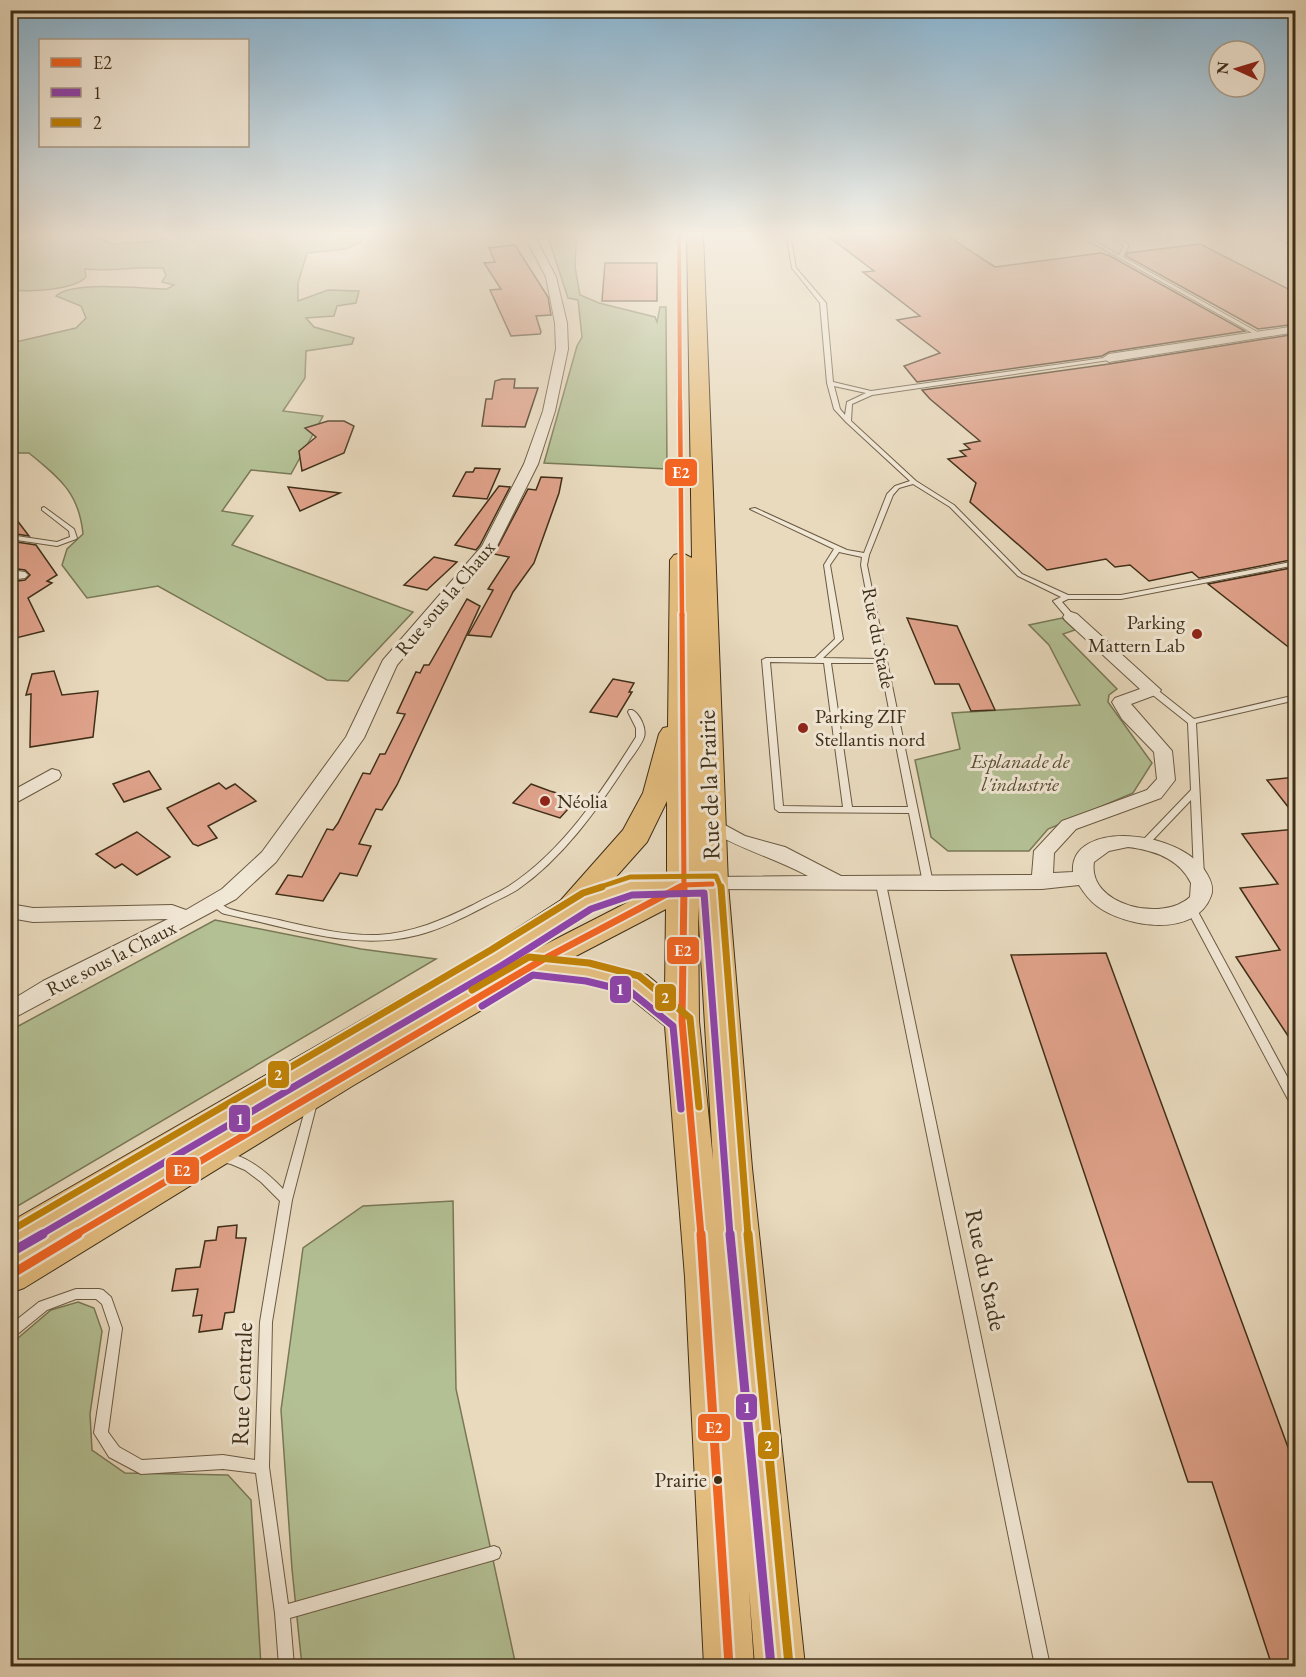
<svg xmlns="http://www.w3.org/2000/svg" width="1306" height="1677" viewBox="0 0 1306 1677" font-family="'EB Garamond',serif">
	<style>
		.green { fill: #b3c094; stroke: #797856; stroke-width: 1.5 }
		.building { fill: #e0a28b; stroke: #3f2f18; stroke-width: 1.5 }
		.lines { fill: none; stroke-linecap: round; stroke-linejoin: round }
		.service-casing { stroke: #6a5a42; stroke-width: 2 }
		.minor-casing { stroke: #6a5a42; stroke-width: 2 }
		.primary-casing { stroke: #3f2f18; stroke-width: 2 }
		.service { fill: #f1e7d5; fill-rule: evenodd }
		.minor { fill: #f1e7d5; fill-rule: evenodd }
		.primary { fill: #e4bd7f; fill-rule: evenodd }
		.bus-1-far4-casing { stroke: #f1e7d5; stroke-width: 6 }
		.bus-1-far3-casing { stroke: #f1e7d5; stroke-width: 8 }
		.bus-1-far2-casing { stroke: #f1e7d5; stroke-width: 10 }
		.bus-1-far1-casing { stroke: #f1e7d5; stroke-width: 11 }
		.bus-1-casing { stroke: #f1e7d5; stroke-width: 14 }
		.bus-2-far1-casing { stroke: #f1e7d5; stroke-width: 11 }
		.bus-2-casing { stroke: #f1e7d5; stroke-width: 14 }
		.bus-3-far2-casing { stroke: #f1e7d5; stroke-width: 10 }
		.bus-3-far1-casing { stroke: #f1e7d5; stroke-width: 11 }
		.bus-3-casing { stroke: #f1e7d5; stroke-width: 14 }
		.bus-1-far4 { stroke: #f26522; stroke-width: 4 }
		.bus-1-far3 { stroke: #f26522; stroke-width: 4.5 }
		.bus-1-far2 { stroke: #f26522; stroke-width: 5 }
		.bus-1-far1 { stroke: #f26522; stroke-width: 7 }
		.bus-1 { stroke: #f26522; stroke-width: 9 }
		.bus-2-far1 { stroke: #8e44ad; stroke-width: 7 }
		.bus-2 { stroke: #8e44ad; stroke-width: 9 }
		.bus-3-far2 { stroke: #c08207; stroke-width: 5 }
		.bus-3-far1 { stroke: #c08207; stroke-width: 7 }
		.bus-3 { stroke: #c08207; stroke-width: 9 }
		.poi-dot { fill: #8f2418; stroke: #f1e7d5; stroke-width: 2 }
		.bus-dot { fill: #3f2f18; stroke: #f1e7d5; stroke-width: 2 }
		.labels { text-anchor: middle; stroke-width: 6; stroke-linejoin: round; paint-order: stroke }
		.street-label { font-size: 20px; fill: #3f2f18; stroke: #f1e7d5 }
		.poi-label { font-size: 20px; fill: #3f2f18; stroke: #f1e7d5; text-anchor: start }
		.park-label { font-size: 20px; font-style: italic; fill: #564c31; stroke: #f1e7d5 }
		.near-bus-label { font-size: 21px; fill: #3f2f18; stroke: #f1e7d5; text-anchor: end }
		.near-street-label { font-size: 24px; fill: #3f2f18; stroke: #f1e7d5 }
		.line-badge { stroke: #f1e7d5; stroke-width: 2 }
		.badge-label { font-size: 16px; text-anchor: middle; font-weight: bold; fill: #fff }
	</style>
	<rect width="100%" height="100%" fill="#e9dabe"/>
	<filter id="stains"><feTurbulence type="fractalNoise" baseFrequency=".00333" numOctaves="4"/><feColorMatrix values="0 0 0 0 .2 0 0 0 0 .09 0 0 0 0 .02 0 0 0 .5 -.17"/></filter>
	<radialGradient id="worn" r=".72"><stop offset=".6" stop-color="#630" stop-opacity="0"/><stop offset="1" stop-color="#630" stop-opacity=".3"/></radialGradient>
	<g class="green">
		<path d="M44 233H84L113 244 157 241 176 233H364L361 242 346 249 307 253 298 283V301L328 290 359 291 356 303 337 306 334 316 306 318 314 327 354 338 352 344 306 351 305 378 283 411 323 416 291 474 251 470 222 511 253 516 232 545 413 612 348 681 327 680 158 586 87 598 62 565 67 549 83 534C79 492 59 478 29 453H11V343L76 328 86 318 81 306 56 296C72 280 143 289 167 289L174 285 162 282 166 275 163 268C137 266 111 272 85 269L86 277C74 290 27 293 11 289V246Z"/>
		<path d="M543 233H567L576 240 575 267 580 295 599 303 655 317 657 322 660 307H666L667 469 544 463 577 346 582 337 578 300 568 298 548 237Z"/>
		<path d="M1062 618 1075 630 1063 634 1117 689 1109 695 1108 702 1152 763 1133 793 1048 829 1029 851H948L931 837 915 760 960 749 952 713 1080 705 1049 645 1029 625Z"/>
		<path d="M215 920 361 949 436 959 11 1210V1030Z"/>
		<path d="M453 1201 456 1389 516 1666H302L292 1569 281 1410 303 1248 363 1206Z"/>
		<path d="M78 1302 94 1308 102 1331 90 1414 92 1450 125 1473 228 1475 251 1500 261 1666H11V1344L51 1310Z"/>
	</g>
	<g class="building">
		<path d="M824 233H943L995 267 1101 253 1110 256 1245 331 1109 352 1102 356 917 382 904 366 940 353 897 320 920 316 863 272 874 271Z"/>
		<path d="M1200 244 1296 293V324L1258 329 1126 256 1127 253Z"/>
		<path d="M515 245 548 297 551 315 536 316 541 332 540 334 511 336 490 290 501 289 484 263 495 262 489 248Z"/>
		<path d="M605 263H657V301H602Z"/>
		<path d="M1296 334V559L1199 578 1192 572 1149 581 1130 565 1115 567 1106 559 1047 570 970 502 976 483 948 459 966 456 960 451 970 449 964 444 980 441 930 399 922 390 1109 364Z"/>
		<path d="M502 379H515L514 388H538L525 427 482 426 486 399H492L495 381Z"/>
		<path d="M328 421H344L354 426 344 453 302 471 299 451 316 437 305 428Z"/>
		<path d="M475 468 500 469 487 499 453 496 466 472H473Z"/>
		<path d="M541 477 562 478 559 493 534 563 513 592 491 637 468 635 493 590 488 589 509 557 494 554 528 489 536 490Z"/>
		<path d="M499 486 510 487 480 545 476 550 455 545Z"/>
		<path d="M288 487 340 493 300 511Z"/>
		<path d="M10 511 29 536 10 533Z"/>
		<path d="M10 541 36 545 57 575 47 581 52 583 28 598 44 631 16 638 10 628V582L25 580 30 575 25 570 10 568Z"/>
		<path d="M434 557 457 562 427 590 404 585Z"/>
		<path d="M1296 567V653L1208 584Z"/>
		<path d="M467 599 480 606 397 785 382 810 376 809 359 844 371 846 357 876 340 873 323 901 276 894 288 875 302 877 327 829 333 830 338 823 363 773 370 774 380 754H385L405 714 397 713 416 672 420 673 424 665H429Z"/>
		<path d="M907 618 957 626 995 710 971 711 959 684H935Z"/>
		<path d="M54 671 62 695 98 691 93 737 30 747 31 694 26 695 32 674Z"/>
		<path d="M613 679 634 683 629 692H632L617 717 590 712Z"/>
		<path d="M149 771 161 789 124 802 113 784Z"/>
		<path d="M1296 777V817L1267 780Z"/>
		<path d="M219 783 226 789 235 784 256 801 208 826 217 838 198 846 193 844 167 808Z"/>
		<path d="M531 784 550 791 577 799 560 818 513 803Z"/>
		<path d="M1296 829V1048L1236 957 1280 950 1240 888 1278 884 1242 834Z"/>
		<path d="M137 832 170 857 137 875 122 864 115 868 96 854Z"/>
		<path d="M1106 953 1296 1469V1666H1272L1212 1482H1188L1011 955Z"/>
		<path d="M237 1225 236 1238H246L234 1312 225 1313 222 1329 199 1332 202 1315 193 1316 198 1289 172 1291 176 1269 200 1267 205 1241 216 1240 218 1227Z"/>
	</g>
	<g class="lines">
		<defs>
			<g id="service">
				<path d="M16 233H22L10 239V236Z"/>
				<path d="M786 233H790L796 268 826 303 833 382 871 391 1111 357 1112 358 1109 360 872 395 852 404 851 421 916 481 954 505 1022 574 1068 595H1121L1296 561V565L1121 599H1068L1062 602 1075 617 1071 619H1068L1053 601 1061 597 1018 576 950 507 913 484 899 488 893 495 869 555 867 565 933 883 928 886 923 883 909 813 779 812 775 809 762 660 766 658H815L835 639 824 565 834 549 750 509 755 508 847 550 864 553 887 494 895 486 910 481 846 422 834 409 827 383 820 303 792 268ZM834 386 866 393 847 402 845 415 840 409ZM839 552 862 557 861 565 879 659 823 658 843 639 830 565ZM770 662 824 663 843 807 783 806ZM831 663H880L908 807H852Z"/>
				<path d="M1075 233H1081L1119 255 1124 245 1105 233H1110L1129 245 1123 257 1261 334 1256 335Z"/>
				<path d="M1266 233H1272L1296 244V247Z"/>
				<path d="M44 507 74 529 77 538 76 539 57 546 10 539V535L57 542 70 537 69 531 42 510V508Z"/>
				<path d="M1149 688H1155L1194 719 1296 695V700L1196 723 1204 876 1199 879 1194 876 1191 800 1149 844 1146 845 1141 842 1191 790 1188 723 1149 692 1148 690Z"/>
				<path d="M629 710H632C639 713 647 728 644 737 642 744 632 757 627 764 597 810 563 858 517 890 507 896 495 901 484 907 463 918 441 929 418 935 353 952 288 927 225 914L222 913 209 903 214 900C220 902 224 907 230 909 247 914 266 917 283 921 314 928 346 936 378 935 412 933 443 920 473 905 485 898 498 893 509 886 564 850 602 791 636 737V728L628 712Z"/>
				<path d="M881 881 886 884 1050 1666H1035L876 884Z"/>
				<path d="M1191 905 1196 908 1296 1093V1108L1292 1107 1186 908Z"/>
				<path d="M312 1099 316 1100 317 1103 292 1200 272 1322 269 1467 288 1604 494 1546 499 1548 501 1553 499 1558 494 1560 290 1618 294 1666H279L275 1613 256 1473 223 1469 141 1474 109 1457 94 1433 110 1328 102 1304 96 1299H76L47 1310 14 1337 10 1339V1325L39 1302 76 1289H99L103 1290 111 1297 122 1328 108 1432 119 1447 142 1460 223 1455 255 1460 260 1322 280 1201 261 1182 245 1170 231 1164 218 1161 216 1158 218 1155C240 1148 269 1174 283 1189L307 1103 308 1100Z"/>
			</g>
			<g id="minor">
				<path d="M523 233H533L556 277 567 323 568 349 555 411 538 464 496 548 397 665 364 738 276 862 236 899 10 1020V1001L43 981 168 919 33 922 10 918V904L33 908 172 905 186 910 222 889 262 852 346 737 383 660 482 546 524 464 543 411 556 349 555 323 546 277Z"/>
				<path d="M1296 326V332L1109 362 1103 358 1109 354Z"/>
				<path d="M10 570 25 572 28 575 25 578 10 580Z"/>
				<path d="M1071 612 1077 614 1161 690 1158 694 1131 704 1172 751 1175 780 1161 798 1076 829 1054 853 1053 873 1073 872C1069 819 1182 829 1207 874 1211 881 1214 888 1211 896 1195 939 1125 927 1097 906 1089 900 1084 893 1079 885L1042 889 944 890 705 889 702 884 705 879 712 877 808 876C774 858 737 848 703 827L700 823 703 819 710 817 745 836 785 847 841 876 1032 875 1034 851 1062 821 1147 790 1157 779 1154 752 1122 719 1112 702 1115 698 1140 689 1065 620 1063 617 1065 614ZM1128 847C1153 850 1179 858 1191 883L1190 897C1162 923 1087 905 1094 862L1109 851Z"/>
				<path d="M52 769 59 771 61 775 59 779 10 806V792Z"/>
			</g>
			<path id="primary" d="M687 233H703L728 884 752 1168 805 1666H755L749 1590 754 1666H704L685 1277 665 1026 624 993 588 984 536 978 354 1085 24 1288 10 1293V1222L484 950 561 900 623 830 643 793 659 734 663 728 668 727 670 560 674 555 682 553 692 558ZM667 801V873L641 874 614 879 647 842ZM642 895 521 957C557 931 596 900 642 895ZM698 907 713 1160 699 1021ZM666 909 665 990 647 975 572 958Z"/>
		</defs>
		<use href="#service" class="service-casing"/>
		<use href="#minor" class="minor-casing"/>
		<use href="#primary" class="primary-casing"/>
		<use href="#service" class="service"/>
		<use href="#minor" class="minor"/>
		<use href="#primary" class="primary"/>
		<defs>
			<path id="bus-1-far4" d="M679 233 680 402"/>
			<path id="bus-1-far3" d="M680 400 682 616"/>
			<g id="bus-1-far2">
				<path d="M682 614 684 888"/>
				<path d="M677 888 683 885 712 884"/>
			</g>
			<g id="bus-1-far1">
				<path d="M684 887 682 1021 701 1235"/>
				<path d="M75 1235 542 960 680 887"/>
			</g>
			<g id="bus-1">
				<path d="M701 1234 729 1666"/>
				<path d="M10 1275 78 1234"/>
			</g>
			<g id="bus-2-far1">
				<path d="M482 1006 533 975 586 981 631 992 673 1026 681 1109"/>
				<path d="M40 1235 501 966 591 909 632 895 704 893 730 1235"/>
			</g>
			<g id="bus-2">
				<path d="M730 1234 771 1666"/>
				<path d="M15 1250 43 1234"/>
			</g>
			<path id="bus-3-far2" d="M597 888 630 877 716 876 721 888"/>
			<g id="bus-3-far1">
				<path d="M721 887 748 1235"/>
				<path d="M472 990 529 957 589 963 639 976 690 1018 699 1107"/>
				<path d="M10 1231 491 950 583 893 602 887"/>
			</g>
			<path id="bus-3" d="M748 1234 789 1665"/>
		</defs>
		<use href="#bus-1-far4" class="bus-1-far4-casing"/>
		<use href="#bus-1-far3" class="bus-1-far3-casing"/>
		<use href="#bus-1-far2" class="bus-1-far2-casing"/>
		<use href="#bus-1-far1" class="bus-1-far1-casing"/>
		<use href="#bus-1" class="bus-1-casing"/>
		<use href="#bus-2-far1" class="bus-2-far1-casing"/>
		<use href="#bus-2" class="bus-2-casing"/>
		<use href="#bus-3-far2" class="bus-3-far2-casing"/>
		<use href="#bus-3-far1" class="bus-3-far1-casing"/>
		<use href="#bus-3" class="bus-3-casing"/>
		<use href="#bus-1-far4" class="bus-1-far4"/>
		<use href="#bus-1-far3" class="bus-1-far3"/>
		<use href="#bus-1-far2" class="bus-1-far2"/>
		<use href="#bus-1-far1" class="bus-1-far1"/>
		<use href="#bus-1" class="bus-1"/>
		<use href="#bus-2-far1" class="bus-2-far1"/>
		<use href="#bus-2" class="bus-2"/>
		<use href="#bus-3-far2" class="bus-3-far2"/>
		<use href="#bus-3-far1" class="bus-3-far1"/>
		<use href="#bus-3" class="bus-3"/>
	</g>
	<linearGradient id="sky" x2="0" y2="1"><stop stop-color="#88b6d5"/><stop offset="0.5" stop-color="#f5eee2"/><stop offset="1" stop-color="#f5eee2" stop-opacity="0"/></linearGradient>
	<rect width="1306" height="468" fill="url(#sky)"/>
	<g class="poi-dot">
		<circle cx="1197" cy="634" r="6"/>
		<circle cx="803" cy="728" r="6"/>
		<circle cx="545" cy="801" r="6"/>
	</g>
	<circle class="bus-dot" cx="718" cy="1480" r="5"/>
	<g class="labels">
		<g class="street-label">
			<text transform="translate(445 598) rotate(-50)" y="7">Rue sous la Chaux</text>
			<text transform="translate(879 638) rotate(79)" y="7">Rue du Stade</text>
			<text transform="translate(111 958) rotate(-27)" y="7">Rue sous la Chaux</text>
		</g>
		<g class="poi-label">
			<text x="1185" y="629" text-anchor="end">Parking<tspan x="1185" dy="23">Mattern Lab</tspan></text>
			<text x="815" y="723">Parking ZIF<tspan x="815" dy="23">Stellantis nord</tspan></text>
			<text x="557" y="808">Néolia</text>
		</g>
		<g class="park-label">
			<text x="1020" y="768">Esplanade de<tspan x="1020" dy="23">l'industrie</tspan></text>
		</g>
		<g class="near-bus-label">
			<text x="707" y="1487">Prairie</text>
		</g>
		<g class="near-street-label">
			<text transform="translate(709 785) rotate(-92)" y="8">Rue de la Prairie</text>
			<text transform="translate(986 1270) rotate(78)" y="8">Rue du Stade</text>
			<text transform="translate(242 1384) rotate(-88)" y="8">Rue Centrale</text>
		</g>
	</g>
	<g class="line-badge">
		<rect x="664" y="458" width="34" height="29" rx="6" fill="#f26522"/>
		<rect x="666" y="936" width="34" height="29" rx="6" fill="#f26522"/>
		<rect x="609" y="975" width="23" height="29" rx="6" fill="#8e44ad"/>
		<rect x="654" y="983" width="23" height="29" rx="6" fill="#c08207"/>
		<rect x="267" y="1060" width="23" height="29" rx="6" fill="#c08207"/>
		<rect x="228" y="1104" width="23" height="29" rx="6" fill="#8e44ad"/>
		<rect x="165" y="1156" width="35" height="29" rx="6" fill="#f26522"/>
		<rect x="735" y="1393" width="23" height="28" rx="6" fill="#8e44ad"/>
		<rect x="697" y="1413" width="34" height="29" rx="6" fill="#f26522"/>
		<rect x="757" y="1431" width="23" height="29" rx="6" fill="#c08207"/>
	</g>
	<g class="badge-label">
		<text x="681" y="478">E2</text>
		<text x="683" y="956">E2</text>
		<text x="620" y="995">1</text>
		<text x="665" y="1003">2</text>
		<text x="278" y="1080">2</text>
		<text x="240" y="1125">1</text>
		<text x="182" y="1176">E2</text>
		<text x="747" y="1413">1</text>
		<text x="714" y="1433">E2</text>
		<text x="768" y="1451">2</text>
	</g>
	<rect width="1306" height="1677" fill="none" stroke="#e9dabe" stroke-width="36"/>
	<rect x="12" y="12" width="1282" height="1653" fill="none" stroke="#3f2f18" stroke-width="3"/>
	<rect x="18" y="18" width="1270" height="1641" fill="none" stroke="#3f2f18" stroke-width="1.5"/>
	<rect x="39" y="39" width="210" height="108" fill="#f1e7d5" stroke="#aa9d89" stroke-width="1.5"/>
	<rect x="51" y="58" width="30" height="9" fill="#f26522" stroke="#aa9d89" stroke-width="1.5"/>
	<text x="93" y="69" font-size="18" fill="#3f2f18">E2</text>
	<rect x="51" y="88" width="30" height="9" fill="#8e44ad" stroke="#aa9d89" stroke-width="1.5"/>
	<text x="93" y="99" font-size="18" fill="#3f2f18">1</text>
	<rect x="51" y="118" width="30" height="9" fill="#c08207" stroke="#aa9d89" stroke-width="1.5"/>
	<text x="93" y="129" font-size="18" fill="#3f2f18">2</text>
	<g transform="translate(1237 69) rotate(274)"><circle r="28" fill="#f1e7d5" stroke="#aa9d89" stroke-width="1.5"/>
	<path d="M0-4.5L10 22L0 15L-10 22Z" fill="#8f2418"/>
	<text y="-9" font-size="16" font-weight="bold" text-anchor="middle" fill="#3f2f18">N</text>
	</g>
	<rect width="100%" height="100%" filter="url(#stains)"/>
	<rect width="100%" height="100%" fill="url(#worn)"/>
</svg>
